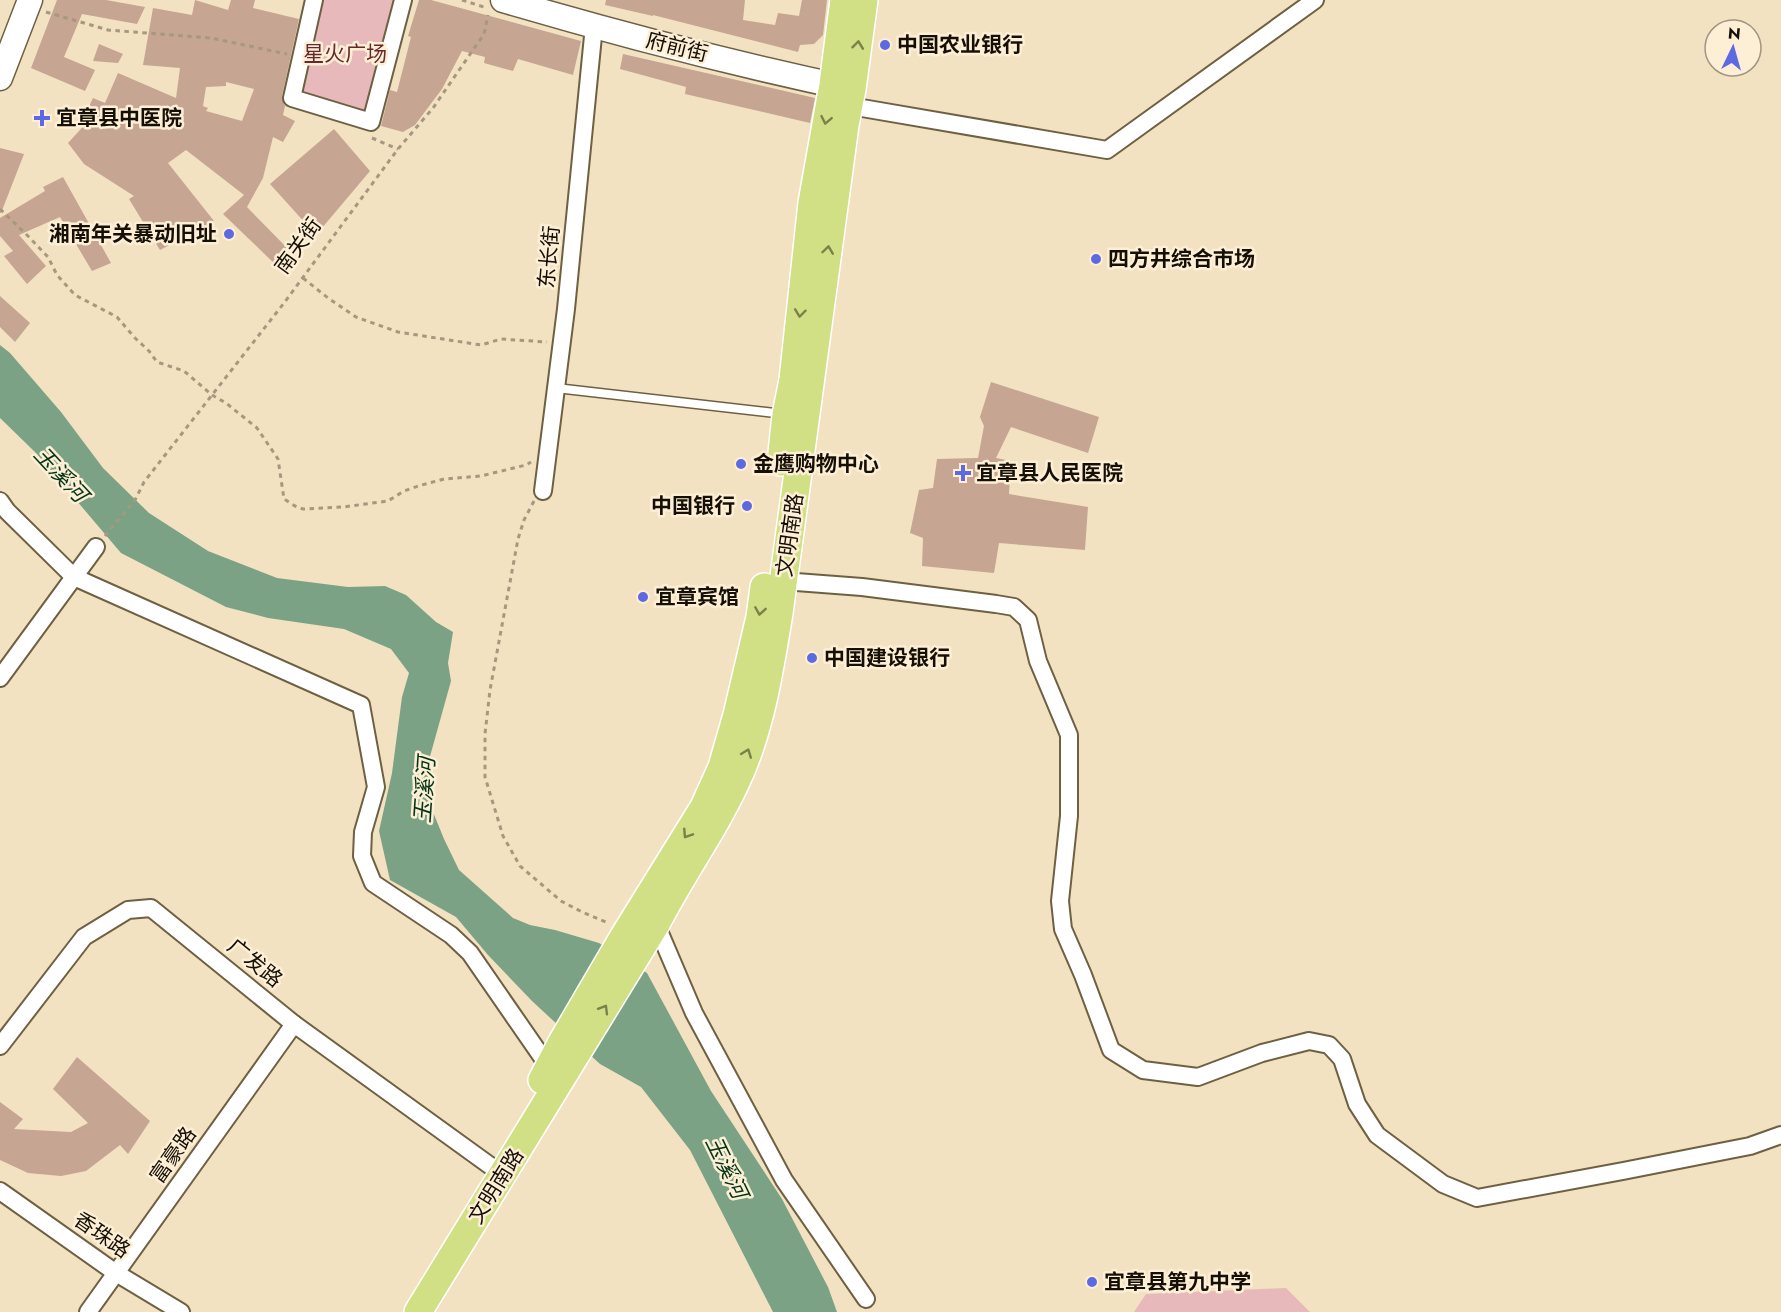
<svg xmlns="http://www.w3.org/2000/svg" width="1781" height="1312" viewBox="0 0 1781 1312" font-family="Jost,'Noto Sans SC',sans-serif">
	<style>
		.green { fill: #e7b9ba }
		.water { fill: #7ca285 }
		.building { fill: #c6a593; fill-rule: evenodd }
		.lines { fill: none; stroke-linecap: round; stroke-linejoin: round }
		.lane-casing { stroke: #6e6043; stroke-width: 11 }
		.street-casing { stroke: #6e6043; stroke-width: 20 }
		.secondary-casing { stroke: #6e6043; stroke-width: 27 }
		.primary-casing { stroke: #fff; stroke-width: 30 }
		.path { stroke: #a5987f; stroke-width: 3; stroke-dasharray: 4.5 4.5; stroke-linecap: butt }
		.lane { stroke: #fff; stroke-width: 8 }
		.street { stroke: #fff; stroke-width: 16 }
		.secondary { stroke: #fff; stroke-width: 24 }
		.primary { stroke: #d1df85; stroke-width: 27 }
		.oneway { stroke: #7c814b }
		.poi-dot { fill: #5e69e1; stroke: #fdefd5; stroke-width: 2 }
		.labels { text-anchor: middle; stroke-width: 5; stroke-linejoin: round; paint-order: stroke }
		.poi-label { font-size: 21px; font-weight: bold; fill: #150f05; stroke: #fdefd5; text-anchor: start }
		.street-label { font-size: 21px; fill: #150f05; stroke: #fdefd5 }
		.park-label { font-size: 21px; fill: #66282e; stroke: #fdefd5 }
		.water-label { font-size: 22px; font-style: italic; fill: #043417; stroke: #fdefd5 }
	</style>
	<rect width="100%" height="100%" fill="#f2e2c1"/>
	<g class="green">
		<path d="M322 0H396L368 112 298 93Z"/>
		<path d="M1286 1288 1310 1312H1134L1146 1294Z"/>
	</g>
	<path class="water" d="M0 345 10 353 61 412 103 468 149 513 208 551 277 578 348 587 385 586 406 595 436 622 453 632 448 663 451 681 429 760 433 812 444 839 459 870 513 918 530 925 555 930 599 943 647 973 711 1091 782 1199 828 1287 837 1312H773L690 1150 641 1087 600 1064 532 1001 488 955 456 917 390 880 379 831 392 773 402 697 409 673 391 649 344 629 268 618 226 607 121 553 37 454 0 418Z"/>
	<g class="building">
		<path d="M57 0H106L145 7 137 24 82 14 64 57 95 70 85 91 31 68Z"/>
		<path d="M195 0 228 10 231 0H255L253 8 299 19 282 96 285 106 283 115 295 121 283 142 273 137 263 178 247 207 292 253 278 267 223 214 244 195 186 150 168 163 214 221 186 243 183 238 160 250 129 199 134 196 84 164 68 143 90 119 84 117 93 98 105 103 118 73 176 98 180 68 143 65 153 8 192 15ZM226 82 254 89 242 121 206 111 208 108 203 106 206 87 226 86Z"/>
		<path d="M419 0H431L581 41 573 75 518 59 513 71 484 63 485 57 462 51 442 89 415 125 403 132 381 126 390 90 397 92 411 37 408 36Z"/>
		<path d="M606 0H745L743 20 775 25 778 13 799 16 802 0H827L823 35 814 44 800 45 798 52 653 15V16L605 5Z"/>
		<path d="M99 44 123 54 118 63 93 61Z"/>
		<path d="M623 54 815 98 810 123 685 94 686 87 620 69Z"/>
		<path d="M334 129 370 171 316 235 270 184Z"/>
		<path d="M0 148 24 154 1 213H0Z"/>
		<path d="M63 177 111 263 92 271 60 217 19 235 46 266 27 284 4 256 13 251 0 236V218L45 191 43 187Z"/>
		<path d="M0 296 30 323 15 342 0 327Z"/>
		<path d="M991 382 1099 417 1088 453 1011 427 996 458 1011 461 1009 494 1088 507 1085 550 999 543 994 573 922 566 923 538 910 533 919 490 933 488 937 459 978 458 984 426 980 417Z"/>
		<path d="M77 1057 150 1121 128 1154 120 1145 86 1171 61 1176 28 1173 0 1160V1102L23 1119 14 1129 71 1132 88 1123 53 1089Z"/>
	</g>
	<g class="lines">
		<defs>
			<path id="lane" d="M556 388 784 414"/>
			<g id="street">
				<path d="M314 0 292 98 371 122 403 0"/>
				<path d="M862 108 1107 150 1315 0"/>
				<path d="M543 491 566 309 594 26"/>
				<path d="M0 501 7 511 74 577 361 705 376 787 363 832 362 856 373 883 451 935 470 953 553 1073"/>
				<path d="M783 581 862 587 996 604 1014 607 1028 620 1038 661 1069 735V816L1060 901 1063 929 1083 975 1111 1050 1143 1070 1198 1077 1262 1053 1309 1041 1329 1045 1342 1059 1357 1104 1377 1135 1443 1184 1477 1198 1623 1171 1750 1146 1781 1135"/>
				<path d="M0 678 96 547"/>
				<path d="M656 924 694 1013 784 1180 866 1299"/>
				<path d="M0 1046 84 937 128 910 151 908 294 1024 503 1175"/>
				<path d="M0 1191 116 1273 181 1312"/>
				<path d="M88 1312 294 1024"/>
			</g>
			<g id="secondary">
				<path d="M503 0C618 34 735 64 852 89"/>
				<path d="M0 78 30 0"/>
			</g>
			<g id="primary">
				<path d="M781 462 786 415 793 380 812 203 833 85 844 0"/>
				<path d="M542 1080 562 1042 624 936 704 807 722 767 737 715 760 617 764 587"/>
				<path d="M418 1312 656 924C682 873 717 826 740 773 762 722 770 667 779 613L845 125 852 89 864 0"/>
			</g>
		</defs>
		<use href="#lane" class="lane-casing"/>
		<use href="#street" class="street-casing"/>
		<use href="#secondary" class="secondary-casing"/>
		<use href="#primary" class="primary-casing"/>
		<g class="path">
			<path d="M462 0 484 7"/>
			<path d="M46 12 108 30 211 38 287 54"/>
			<path d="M372 138 398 149"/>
			<path d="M0 209 28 236 48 257 57 275 75 295 117 317 135 338 149 351 157 362 184 371 212 395 226 403 257 428 278 459 284 499 295 506 303 509 343 507 388 501 404 491 418 486 444 479 481 476 526 465 531 462"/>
			<path d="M303 278 328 298 356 317 398 332 481 345 501 339 547 342"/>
			<path d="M534 501 524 520 518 539 490 690 485 734V777L503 836 520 866 561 901 582 912 608 923"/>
			<path d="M105 536 135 500 144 482 284 303 398 149 433 108 484 34 488 15"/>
		</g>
		<use href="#lane" class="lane"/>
		<use href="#street" class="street"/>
		<use href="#secondary" class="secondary"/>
		<use href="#primary" class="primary"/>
	</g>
	<defs><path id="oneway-chevron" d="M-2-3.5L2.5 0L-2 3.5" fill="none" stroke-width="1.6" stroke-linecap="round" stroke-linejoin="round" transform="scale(1.5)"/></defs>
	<g class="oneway">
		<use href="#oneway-chevron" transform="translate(858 45) rotate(-83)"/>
		<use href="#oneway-chevron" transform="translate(826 120) rotate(101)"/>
		<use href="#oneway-chevron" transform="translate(828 250) rotate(-82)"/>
		<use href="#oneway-chevron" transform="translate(800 313) rotate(97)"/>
		<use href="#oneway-chevron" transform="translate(760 611) rotate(99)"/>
		<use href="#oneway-chevron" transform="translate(747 753) rotate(-69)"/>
		<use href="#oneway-chevron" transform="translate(687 834) rotate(123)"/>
		<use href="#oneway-chevron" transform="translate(604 1009) rotate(-59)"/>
	</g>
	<g class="poi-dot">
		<circle cx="885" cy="45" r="6"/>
		<path d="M39 109h6v6h6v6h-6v6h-6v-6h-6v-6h6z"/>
		<circle cx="229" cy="234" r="6"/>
		<circle cx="1096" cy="259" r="6"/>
		<circle cx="741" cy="464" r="6"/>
		<path d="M960 464h6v6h6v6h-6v6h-6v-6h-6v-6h6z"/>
		<circle cx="747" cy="506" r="6"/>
		<circle cx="643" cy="597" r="6"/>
		<circle cx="812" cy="658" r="6"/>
		<circle cx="1092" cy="1282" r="6"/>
	</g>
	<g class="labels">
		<g class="poi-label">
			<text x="897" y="52">中国农业银行</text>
			<text x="56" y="125">宜章县中医院</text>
			<text x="217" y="241" text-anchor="end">湘南年关暴动旧址</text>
			<text x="1108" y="266">四方井综合市场</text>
			<text x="753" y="471">金鹰购物中心</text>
			<text x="976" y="480">宜章县人民医院</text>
			<text x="735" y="513" text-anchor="end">中国银行</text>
			<text x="655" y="604">宜章宾馆</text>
			<text x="824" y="665">中国建设银行</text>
			<text x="1104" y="1289">宜章县第九中学</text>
		</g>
		<g class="street-label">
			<text transform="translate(677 47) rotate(14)" y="7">府前街</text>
			<text transform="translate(298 246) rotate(-54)" y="7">南关街</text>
			<text transform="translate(549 257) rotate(-85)" y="7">东长街</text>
			<text transform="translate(790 535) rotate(-82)" y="7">文明南路</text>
			<text transform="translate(255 963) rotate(39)" y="7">广发路</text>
			<text transform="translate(173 1155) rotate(-55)" y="7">富豪路</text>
			<text transform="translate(496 1186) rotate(-58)" y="7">文明南路</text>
			<text transform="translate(102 1235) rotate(35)" y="7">香珠路</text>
		</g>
		<g class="park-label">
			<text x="345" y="61">星火广场</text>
		</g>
		<g class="water-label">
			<text transform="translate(61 474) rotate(47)" y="8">玉溪河</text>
			<text transform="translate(424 790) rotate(-86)" y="8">玉溪河</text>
			<text transform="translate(727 1167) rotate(64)" y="8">玉溪河</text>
		</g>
	</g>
	<g transform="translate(1733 48) rotate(5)"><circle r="28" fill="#fdefd5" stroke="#a09582" stroke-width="1.5"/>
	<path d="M0-4.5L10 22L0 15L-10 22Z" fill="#5e69e1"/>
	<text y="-9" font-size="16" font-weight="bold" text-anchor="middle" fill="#150f05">N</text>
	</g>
</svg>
